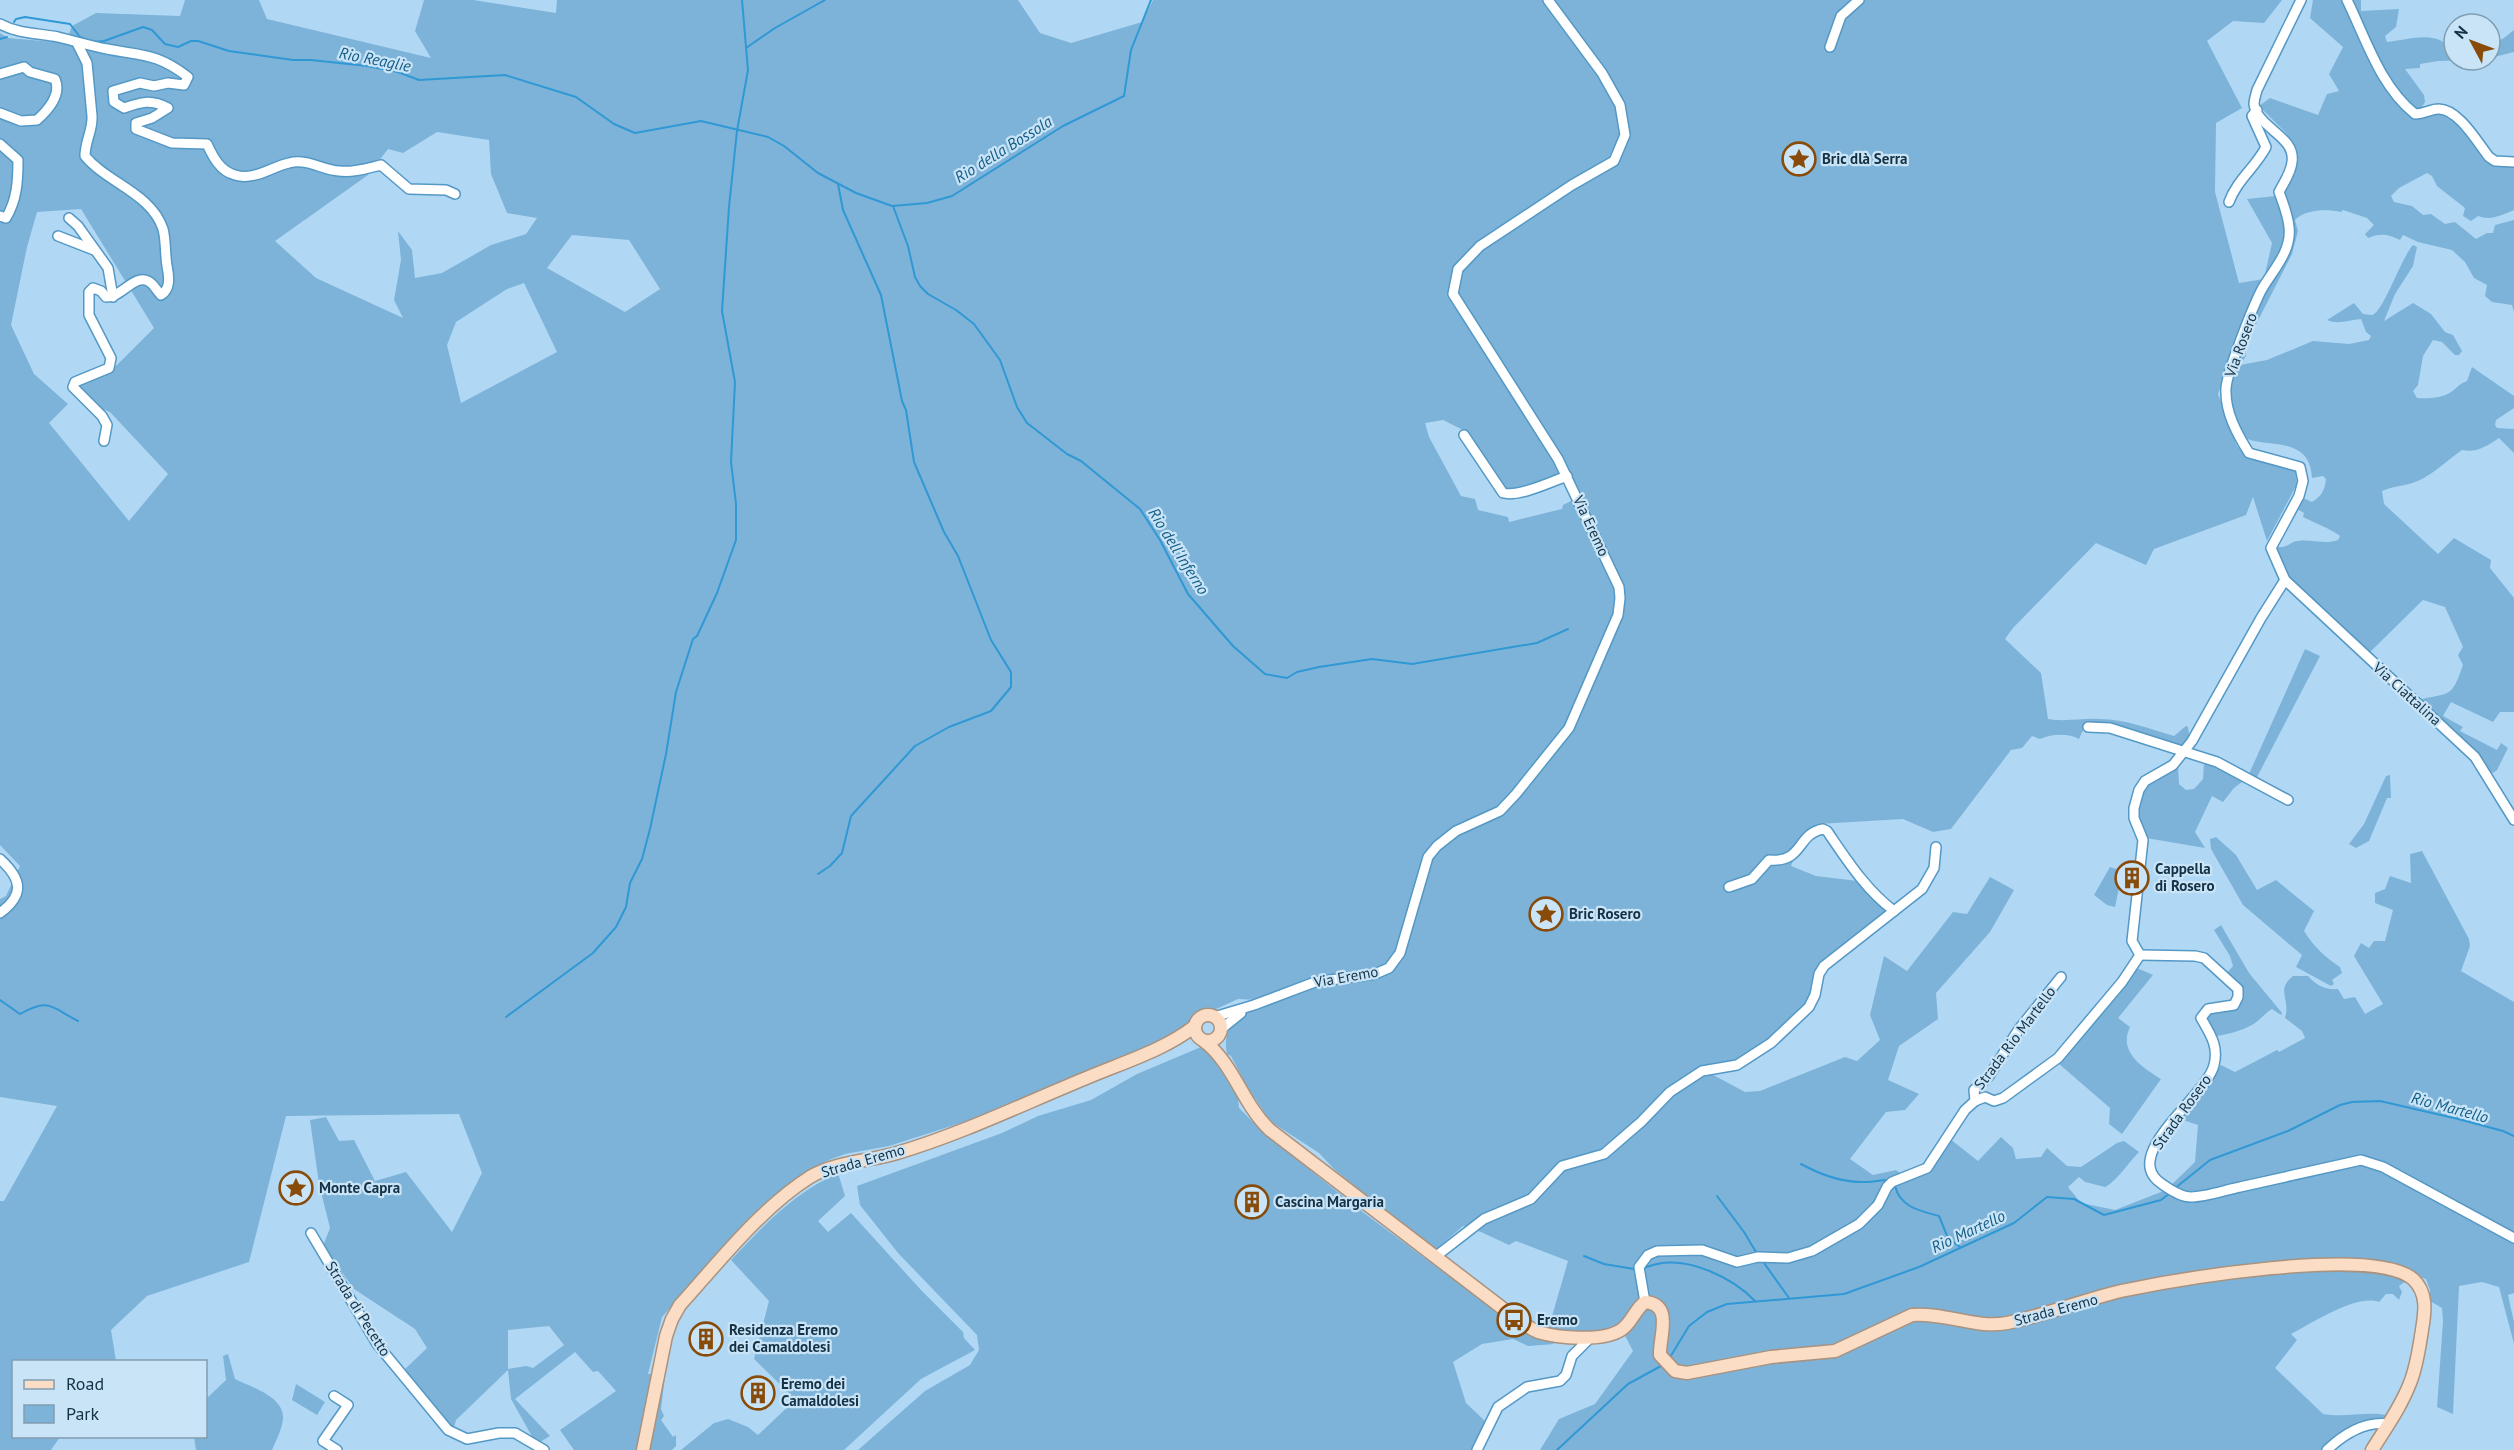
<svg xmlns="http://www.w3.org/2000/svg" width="2514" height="1450" viewBox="0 0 2514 1450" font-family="'PT Sans',sans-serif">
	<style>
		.green { fill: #7db3d8; fill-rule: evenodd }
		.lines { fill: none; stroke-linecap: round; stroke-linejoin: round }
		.stream { stroke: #3098d5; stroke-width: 2 }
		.minor-casing { stroke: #5498c5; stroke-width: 12 }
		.major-casing { stroke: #a9927f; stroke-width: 15 }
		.minor { stroke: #fff; stroke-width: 9 }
		.major { stroke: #fbddc5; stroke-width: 12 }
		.labels { text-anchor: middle; stroke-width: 4.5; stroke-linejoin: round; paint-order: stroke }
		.poi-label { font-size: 15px; font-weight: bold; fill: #153245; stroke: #c9e4f7; text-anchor: start }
		.street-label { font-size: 15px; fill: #153245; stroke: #c9e4f7 }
		.water-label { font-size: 16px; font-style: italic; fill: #135d87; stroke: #c9e4f7 }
	</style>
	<rect width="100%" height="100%" fill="#b0d8f5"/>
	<g class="green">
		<path d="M185 0H259L267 19 431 58 415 31 424 0H473L556 13 557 0H1018L1040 33 1071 43 1142 22 1153 0H2282L2264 23 2233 21 2207 41 2242 108 2216 123 2215 192 2239 283 2264 279 2272 243 2247 199 2276 196 2285 214 2286 245 2236 346 2218 394 2237 446 2249 458 2295 469 2297 484 2267 541 2253 497 2246 515 2154 549 2146 565 2096 543 2013 628 2005 639 2041 673 2048 719C2066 722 2082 718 2100 719 2125 719 2150 729 2174 736L2186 726 2188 727 2190 741 2183 749 2085 726 2079 739C2068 733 2052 734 2040 739L2032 736 2022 748 2011 750 1951 829 1933 832 1903 819 1818 824 1800 843 1791 866 1816 876 1858 881 1889 911 1820 967 1808 1003 1774 1037 1737 1062 1702 1069 1745 1092 1760 1091 1845 1057 1857 1061 1880 1040 1870 1015 1884 956 1907 971 1953 912 1967 914 1990 877 2014 890 1990 932 1936 993 1938 1019 1899 1046 1888 1080 1919 1094 1905 1110 1886 1112 1850 1159 1873 1175 1896 1170 1907 1178 1921 1174 1950 1139 1978 1161 2001 1137 2013 1148 2016 1159 2041 1157 2047 1148 2067 1166 2081 1167 2117 1143 2124 1141 2139 1152C2129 1162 2116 1182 2105 1187L2085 1182 2079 1177 2068 1187 2081 1203 2115 1210 2166 1190 2195 1162 2198 1125 2177 1118 2221 1065 2235 1072 2277 1050 2279 1052 2305 1038 2302 1031 2285 1018C2291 999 2275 990 2293 976H2308C2317 986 2325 990 2338 989L2344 999 2355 997 2365 1014 2383 1004 2354 956 2361 943 2369 948 2374 941H2385L2393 910 2375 903V893L2385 889 2390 876 2411 883 2410 854 2422 851 2469 939 2470 946 2461 971 2514 1002V1293L2508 1295 2514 1322V1344L2499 1287 2482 1282 2459 1286 2453 1414 2437 1407 2443 1321 2442 1308 2430 1301V1290L2426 1279 2410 1274 2406 1281 2399 1286 2402 1292 2399 1300 2393 1294H2386L2379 1302C2356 1294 2313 1323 2291 1334L2297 1340 2275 1368 2323 1414C2345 1418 2366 1411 2387 1415L2385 1421C2360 1417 2342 1435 2323 1450H1540L1559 1419 1595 1404 1633 1351 1620 1326C1596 1335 1573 1333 1548 1330L1568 1261 1516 1241 1509 1245 1481 1232 1463 1226 1435 1250 1336 1171 1319 1153 1270 1121 1248 1088 1231 1056 1227 1054C1221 1023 1241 1016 1267 1004L1258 1000 1238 999 1214 1010 1199 1012 1180 1033 992 1113 889 1146 845 1154 829 1160 810 1170 732 1238 662 1317 648 1374H653L637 1450H574L560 1430 616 1391 598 1371 593 1372 575 1352 515 1399 550 1436 540 1442 534 1440 511 1399 508 1370 456 1420 453 1432 402 1372 427 1348 415 1329 354 1289 323 1246 330 1228 319 1184 310 1120 326 1117 339 1141 354 1140 375 1181 406 1172 452 1232 482 1173 459 1114 286 1116 249 1262 147 1296 111 1330 116 1361 14 1362V1436L60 1437 51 1450H0V1201H4L57 1106 0 1097V899L6 896 20 866 0 845V33L8 38 66 43 72 26 96 13 180 16ZM437 132 489 140 491 174 507 213 537 218 526 234 491 245 442 273 415 278 412 250 398 231 401 260 394 300 403 318 316 278 275 241 368 175 388 149 403 153ZM81 209 154 328 111 371 81 382 78 390 95 406 110 412 168 474 129 521 49 423 68 404 34 374 11 325 27 247 37 212ZM572 235 629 240 660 289 625 312 547 268ZM524 283 557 352 461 403 447 345 456 322 507 289ZM1443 420 1467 432 1506 492 1557 477 1561 471 1580 498 1608 552 1603 554 1575 499 1563 505 1562 509 1509 522 1508 517 1478 510 1475 499 1461 496 1429 437 1425 423ZM549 1326 564 1345 533 1368 526 1366 508 1369V1330Z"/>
		<path d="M2313 0H2361V11L2399 9 2396 27 2385 36 2387 42C2406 40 2433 31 2447 45L2444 51 2454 50V60H2479L2438 61 2420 64V68L2405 69 2424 95 2425 102 2418 113C2397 102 2371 52 2365 30L2360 31C2364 58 2394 101 2416 118L2441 111 2451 114 2491 163 2501 166 2514 164V210C2502 215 2491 221 2478 216L2471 221 2463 216 2465 208 2437 186 2432 176 2427 173 2399 188 2391 196 2394 202 2412 206 2423 215 2431 214 2445 224 2455 222 2476 239 2487 233H2493L2495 225 2514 220V312L2512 305 2492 302 2485 296 2487 285 2474 278 2465 262 2452 250 2418 242 2403 235 2400 240C2387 234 2381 233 2368 238L2365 234 2374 225 2367 218 2343 210 2341 212C2328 209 2305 209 2295 220L2298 231 2292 254 2246 344V356L2240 365 2267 360 2313 341 2349 344 2369 340 2371 336 2366 332 2361 319C2350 320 2338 325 2327 320L2354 303 2363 314C2366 314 2369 315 2372 315 2383 313 2401 258 2413 245L2417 247 2413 266 2395 294 2384 321 2413 303 2431 314 2445 332 2453 335 2462 351 2459 355H2455L2442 342 2433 340 2423 356 2418 385 2413 391 2417 398C2427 399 2443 398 2451 392 2457 388 2460 383 2467 381L2472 367 2514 396V408L2496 420 2495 425 2497 428 2514 429V453L2499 438C2487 446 2477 453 2462 450 2446 461 2429 479 2409 484 2400 486 2391 487 2382 491L2384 504 2438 554 2454 538 2491 560 2490 568 2514 598V712H2500L2493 722 2451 702 2443 716 2463 727 2460 731 2497 750 2501 743 2508 748 2497 770 2493 773 2490 772 2480 757 2418 700C2451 692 2451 699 2463 665L2458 655 2463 647 2445 607 2423 600 2368 654 2290 581 2276 547C2290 548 2288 542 2298 541 2312 539 2325 545 2338 540L2340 536C2335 531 2311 521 2303 517L2304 513 2297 509 2303 498 2312 502C2321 497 2325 490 2326 479L2323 476 2312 478C2310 431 2257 451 2242 435 2234 425 2228 399 2229 387 2231 367 2254 312 2264 293 2272 275 2286 261 2292 241 2297 222 2282 207 2284 188 2285 181 2289 178 2292 173 2295 168 2296 161 2298 155L2286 133 2259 106 2270 98 2318 115 2327 94 2339 91 2329 74 2343 47 2310 18Z"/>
		<path d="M2514 30V52L2490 58V45L2504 38Z"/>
		<path d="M2305 649 2320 656 2256 779 2249 774Z"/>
		<path d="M2204 763H2215L2246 779 2234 788 2223 802 2212 796 2195 832 2205 848 2146 838C2137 817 2132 794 2154 779 2163 773 2169 773 2178 765L2179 784 2186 790 2194 789 2203 779Z"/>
		<path d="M2390 775 2391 798H2387L2369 841 2356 848 2349 844 2364 824 2386 776Z"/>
		<path d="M2216 837 2236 855 2257 890 2276 880 2314 911 2304 931C2314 947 2325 957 2340 967L2342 973 2332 980 2334 984 2331 986 2296 967 2302 955 2243 905 2211 849 2210 839Z"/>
		<path d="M2110 867 2126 872 2120 883 2115 907 2107 905 2094 895Z"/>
		<path d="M2221 925 2249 973 2282 1013 2281 1015 2272 1009C2264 1014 2259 1021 2252 1025 2241 1031 2229 1034 2217 1036L2207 1017 2211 1012 2240 1000 2226 974 2233 966 2230 956 2214 930Z"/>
		<path d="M2137 968 2153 975 2118 1018 2130 1027C2118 1052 2142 1067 2161 1079L2122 1134 2109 1124 2110 1108 2058 1063Z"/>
		<path d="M1201 1047 1217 1060 1238 1098 1239 1108 1266 1135 1364 1213 1527 1334 1555 1344 1528 1346 1513 1339 1482 1344 1453 1362 1466 1403 1486 1422 1472 1450H858L925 1391 970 1365 979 1350 977 1335 898 1253 860 1205 857 1186 1002 1133 1038 1116 1091 1100 1137 1074Z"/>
		<path d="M838 1173 845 1196 818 1221 828 1232 851 1213 921 1290 963 1332 964 1338 975 1350 921 1379 844 1450H681L714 1423 728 1419 748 1427 758 1435 794 1401 790 1394 754 1359 769 1301 731 1260C764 1225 794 1193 838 1173Z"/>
		<path d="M228 1354 235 1379C251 1387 285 1397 283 1419 282 1429 276 1441 272 1450H196L194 1437 206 1436V1399L226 1380 223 1356Z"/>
		<path d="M662 1372 665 1375 661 1409 664 1416 661 1420 673 1437 676 1435V1446L672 1450H646Z"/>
		<path d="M296 1384 325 1402 317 1415 292 1400Z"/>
	</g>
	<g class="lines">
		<g class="stream">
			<path d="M14 22 16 19 25 17 70 24 80 37 93 42 104 41 143 27 152 30 165 44 178 47 191 41H198L229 51 293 60H311L367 66 398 72 419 80 505 75 576 97 614 124 635 133 701 121 768 137 784 146 818 173 856 193 892 206 927 203 952 196 1063 126 1124 96 1131 50 1151 0"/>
			<path d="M0 39 7 37"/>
			<path d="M746 48 775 28 825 0"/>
			<path d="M893 206 908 246 915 277 920 286 928 294 956 310 974 324 1000 360 1017 407 1027 423 1067 454 1081 461 1140 509 1160 540 1188 594 1233 646 1265 674 1287 678 1297 672 1319 667 1372 659 1412 664 1537 643 1568 629"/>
			<path d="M818 874 830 866 842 853 851 816 915 746 949 727 991 711 1011 687V672L991 640 958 556 944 532 914 462 906 410 902 401 881 295 843 210 838 184"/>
			<path d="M0 1000 20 1014C50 997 52 1008 78 1021"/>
			<path d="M506 1017 593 953 616 927 626 907 630 883 642 859 650 829 666 754 676 692 693 639 697 636 717 593 736 540V504L731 462 735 382 722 311 729 207 737 131 748 70 742 0"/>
			<path d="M1801 1164C1821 1175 1845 1183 1867 1182 1874 1182 1880 1180 1887 1180"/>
			<path d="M1895 1186C1900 1207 1920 1211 1939 1216L1948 1238 1960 1247"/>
			<path d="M2174 1189 2210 1160 2288 1131 2340 1105 2352 1102 2380 1101 2458 1119 2503 1131 2514 1136"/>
			<path d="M1717 1196 1744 1232 1756 1252"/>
			<path d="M1584 1256 1604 1264 1634 1269"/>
			<path d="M1764 1263 1789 1298"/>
			<path d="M1643 1268C1648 1267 1652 1265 1657 1264 1690 1257 1733 1278 1755 1301"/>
			<path d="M1669 1359 1689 1326 1707 1312 1727 1304 1844 1294 1919 1267 2014 1223 2047 1197 2074 1199 2104 1215 2161 1200 2170 1193"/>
			<path d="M1557 1450 1628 1384 1661 1366"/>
		</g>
		<defs>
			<g id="minor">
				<path d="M2301 0 2257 90C2256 94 2254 100 2254 104 2257 128 2296 136 2292 162 2291 173 2284 182 2279 192 2283 203 2288 215 2289 227 2292 251 2273 270 2262 289 2254 304 2226 374 2226 389 2225 412 2237 434 2249 453L2300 467 2303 481 2299 496 2271 548 2285 580 2475 757 2514 820"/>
				<path d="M2347 0C2366 39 2380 86 2415 114 2424 114 2431 109 2438 109 2458 108 2478 143 2489 157L2495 161 2514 162"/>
				<path d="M0 24C19 34 37 33 58 37 74 41 91 46 107 49 143 56 157 53 188 77L184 85 168 83 154 86 140 83 113 91 114 102 124 108C141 102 151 99 168 108L152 118 136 123V129L172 143 207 144C213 157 220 171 235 175 254 181 271 167 289 163 307 158 322 170 339 171 353 173 368 168 381 165L409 189 446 190 455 194"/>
				<path d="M77 43 87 63 92 116C93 130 85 141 85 156 107 183 151 193 163 229 166 240 165 254 167 266 169 276 171 289 161 295 156 290 154 284 148 281 134 274 121 298 106 297L101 291 93 288 89 292V315L111 358 109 368 75 382 73 387 102 416 107 425 104 441"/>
				<path d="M1830 47 1841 16 1859 0"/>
				<path d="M0 74 24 67 30 72 55 79C62 95 48 110 37 120L21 121 0 113"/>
				<path d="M0 144 18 160C18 181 17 200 6 218L0 216"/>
				<path d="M2229 202C2237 180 2255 168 2266 147L2252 116 2257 110"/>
				<path d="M69 218 78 226 108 268 113 297"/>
				<path d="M58 236 94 250"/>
				<path d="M1464 435 1503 493C1519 497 1551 482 1567 476"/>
				<path d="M2088 727 2110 728 2217 762 2288 800"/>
				<path d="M0 859C23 880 24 895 0 913"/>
				<path d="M1729 887 1752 879 1769 860C1804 863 1796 834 1823 829L1827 831C1847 860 1865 889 1894 911"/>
				<path d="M2140 955 2195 956 2204 958 2238 989V997L2234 1005 2208 1009 2201 1018C2210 1034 2219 1046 2214 1065 2207 1096 2118 1155 2162 1184 2169 1189 2181 1197 2191 1197 2206 1197 2225 1190 2240 1187 2280 1178 2320 1169 2361 1160L2383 1167 2514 1238"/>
				<path d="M2140 955 2132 941 2143 840 2134 818V808L2139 790 2145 781 2173 765 2192 741 2261 618 2285 580"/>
				<path d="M1214 1017 1254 1005 1315 982 1375 974 1389 968 1400 953 1428 857 1437 846 1456 831 1500 811 1516 794 1569 728 1618 615 1620 598 1619 587 1558 459 1453 294 1458 269 1480 246 1572 185 1614 161 1625 135 1620 105 1602 73 1548 0"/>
				<path d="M1220 1030 1241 1013"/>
				<path d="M1975 1101 1974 1090 1989 1076 2019 1029 2061 977"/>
				<path d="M311 1233 377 1344 448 1430 467 1439 499 1433H515L544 1450"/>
				<path d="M1435 1257 1484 1219 1531 1199 1562 1166 1604 1154 1641 1122 1670 1092 1702 1071 1737 1065 1771 1043 1809 1007 1815 995 1819 974 1824 966 1922 889 1934 868 1936 847"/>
				<path d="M1645 1302 1639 1267 1648 1255 1657 1251 1702 1250 1737 1262 1758 1257 1788 1258 1812 1251 1859 1224 1878 1205 1887 1187 1892 1182 1927 1168 1965 1110 1975 1101 1985 1097 1994 1101 2003 1098 2058 1058 2122 982 2140 955"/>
				<path d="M334 1396 348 1405 323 1441 337 1450"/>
				<path d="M1477 1450 1498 1407 1527 1387 1560 1381 1566 1375 1572 1356 1591 1337"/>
				<path d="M2327 1450C2344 1434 2365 1421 2388 1424"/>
			</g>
			<g id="major">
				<circle cx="1208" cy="1028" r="13"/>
				<path d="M1204 1041C1234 1064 1243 1105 1270 1130L1510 1314C1518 1320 1528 1328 1538 1332 1558 1338 1602 1342 1621 1330 1632 1323 1635 1309 1645 1302 1674 1304 1659 1337 1660 1355L1675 1371 1687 1373 1771 1357 1835 1351 1912 1315C1944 1312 1975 1329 2007 1323 2046 1315 2083 1300 2121 1291 2174 1280 2372 1245 2413 1279 2428 1293 2425 1312 2422 1330 2419 1348 2417 1366 2410 1383 2401 1407 2385 1429 2372 1450"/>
				<path d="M643 1450 666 1336 672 1319 680 1305C719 1262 761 1208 810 1177 835 1162 870 1161 897 1153 961 1134 1023 1104 1084 1079 1121 1063 1163 1051 1195 1026"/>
			</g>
		</defs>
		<use href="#minor" class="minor-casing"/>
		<use href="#major" class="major-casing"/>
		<use href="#minor" class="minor"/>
		<use href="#major" class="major"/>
	</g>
	<defs>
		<symbol id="sight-ring" viewBox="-11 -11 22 22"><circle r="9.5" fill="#c9e4f7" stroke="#884b09" stroke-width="1.5"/><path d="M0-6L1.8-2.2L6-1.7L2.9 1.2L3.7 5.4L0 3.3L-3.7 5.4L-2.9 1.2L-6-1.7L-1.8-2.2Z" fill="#884b09"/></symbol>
		<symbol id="building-ring" viewBox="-11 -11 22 22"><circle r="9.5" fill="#c9e4f7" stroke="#884b09" stroke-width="1.5"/><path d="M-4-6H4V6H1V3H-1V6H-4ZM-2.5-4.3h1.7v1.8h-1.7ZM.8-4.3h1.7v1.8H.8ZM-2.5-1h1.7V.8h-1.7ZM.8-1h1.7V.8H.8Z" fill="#884b09"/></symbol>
		<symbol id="bus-ring" viewBox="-11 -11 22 22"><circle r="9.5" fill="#c9e4f7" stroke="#884b09" stroke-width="1.5"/><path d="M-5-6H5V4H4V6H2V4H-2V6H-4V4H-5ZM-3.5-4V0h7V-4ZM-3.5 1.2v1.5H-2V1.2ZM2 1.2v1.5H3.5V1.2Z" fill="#884b09"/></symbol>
	</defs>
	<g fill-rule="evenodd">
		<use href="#sight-ring" x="1780" y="140" width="38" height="38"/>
		<use href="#building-ring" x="2113" y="859" width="38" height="38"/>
		<use href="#sight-ring" x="1527" y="895" width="38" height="38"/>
		<use href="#sight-ring" x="277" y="1169" width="38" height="38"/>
		<use href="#building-ring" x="1233" y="1183" width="38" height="38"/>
		<use href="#bus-ring" x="1495" y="1301" width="38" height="38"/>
		<use href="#building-ring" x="687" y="1320" width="38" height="38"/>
		<use href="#building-ring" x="739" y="1374" width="38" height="38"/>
	</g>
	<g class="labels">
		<g class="poi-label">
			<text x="1822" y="164">Bric dlà Serra</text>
			<text x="2155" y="874">Cappella<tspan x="2155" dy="17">di Rosero</tspan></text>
			<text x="1569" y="919">Bric Rosero</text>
			<text x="319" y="1193">Monte Capra</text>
			<text x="1275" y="1207">Cascina Margaria</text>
			<text x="1537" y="1325">Eremo</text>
			<text x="729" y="1335">Residenza Eremo<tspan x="729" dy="17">dei Camaldolesi</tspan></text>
			<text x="781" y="1389">Eremo dei<tspan x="781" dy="17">Camaldolesi</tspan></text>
		</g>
		<g class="street-label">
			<text transform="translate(2241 345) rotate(-70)" y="5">Via Rosero</text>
			<text transform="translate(1591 526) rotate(65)" y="5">Via Eremo</text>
			<text transform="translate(2407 694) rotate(42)" y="5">Via Ciattalina</text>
			<text transform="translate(1346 977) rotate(-10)" y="5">Via Eremo</text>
			<text transform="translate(2015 1038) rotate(-53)" y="5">Strada Rio Martello</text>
			<text transform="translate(2182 1112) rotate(-54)" y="5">Strada Rosero</text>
			<text transform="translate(863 1161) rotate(-16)" y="5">Strada Eremo</text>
			<text transform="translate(358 1309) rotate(58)" y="5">Strada di Pecetto</text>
			<text transform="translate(2056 1310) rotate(-15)" y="5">Strada Eremo</text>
		</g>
		<g class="water-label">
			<text transform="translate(375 59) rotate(11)" y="6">Rio Reaglie</text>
			<text transform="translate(1003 149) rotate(-32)" y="6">Rio della Bossola</text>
			<text transform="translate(1179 551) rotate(58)" y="6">Rio dell'Inferno</text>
			<text transform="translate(2450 1107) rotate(15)" y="6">Rio Martello</text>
			<text transform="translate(1968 1231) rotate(-25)" y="6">Rio Martello</text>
		</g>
	</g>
	<rect x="12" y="1360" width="195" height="78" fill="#c9e4f7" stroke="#819db0" stroke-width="1.5"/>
	<rect x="24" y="1380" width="30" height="9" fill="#fbddc5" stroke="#819db0" stroke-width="1.5"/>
	<text x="66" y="1390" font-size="18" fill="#153245">Road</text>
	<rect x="24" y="1405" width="30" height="18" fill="#7db3d8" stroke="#819db0" stroke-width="1.5"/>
	<text x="66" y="1420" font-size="18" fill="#153245">Park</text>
	<g transform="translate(2472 42) rotate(311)"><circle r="28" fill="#c9e4f7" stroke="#819db0" stroke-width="1.5"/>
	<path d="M0-4.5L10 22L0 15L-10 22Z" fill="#884b09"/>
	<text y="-9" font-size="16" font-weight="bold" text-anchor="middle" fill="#153245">N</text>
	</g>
</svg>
